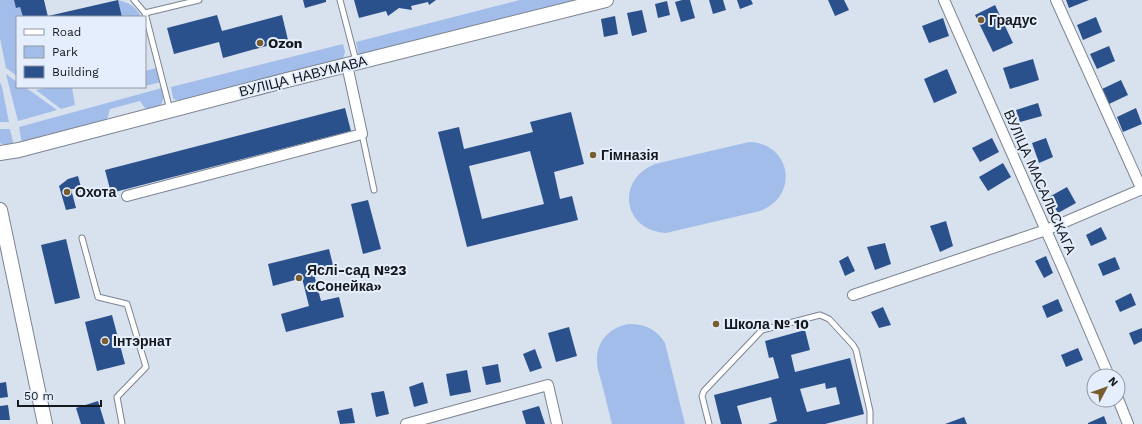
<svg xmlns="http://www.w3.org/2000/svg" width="1142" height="424" viewBox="0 0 1142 424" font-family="'Work Sans',sans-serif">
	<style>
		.green { fill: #a2bde9 }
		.building { fill: #2b518d; fill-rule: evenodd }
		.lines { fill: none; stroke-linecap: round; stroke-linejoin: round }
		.lane-casing { stroke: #7d8490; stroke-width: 7 }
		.street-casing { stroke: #7d8490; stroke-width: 12 }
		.secondary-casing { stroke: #7d8490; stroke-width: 16 }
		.lane { stroke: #fff; stroke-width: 5 }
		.street { stroke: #fff; stroke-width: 10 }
		.secondary { stroke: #fff; stroke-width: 14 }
		.poi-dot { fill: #775d2f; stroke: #e5eefc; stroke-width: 1.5 }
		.labels { text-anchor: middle; stroke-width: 4; stroke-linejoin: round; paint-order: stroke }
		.poi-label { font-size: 14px; font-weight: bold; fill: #15181c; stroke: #e5eefc; text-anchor: start }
		.street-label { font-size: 14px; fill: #15181c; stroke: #e5eefc }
	</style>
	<rect width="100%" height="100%" fill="#d8e1ee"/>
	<g class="green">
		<path d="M0 0H14L20 7 23 17H17V76L6 68 0 38Z"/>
		<path d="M118 0C129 3 136 6 141 17H122Z"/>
		<path d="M520 0H582L359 56 356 42Z"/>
		<path d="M343 44 345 52 343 58 180 100H175L173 98 171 87Z"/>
		<path d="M156 68 161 82 145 86V71Z"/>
		<path d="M6 74 17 82V87H25L57 110 18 121Z"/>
		<path d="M0 82 2 87 9 122H0Z"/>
		<path d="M51 87H72L75 105 61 109 36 90Z"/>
		<path d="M162 88C165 104 162 107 147 111L140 101 110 109 106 123 22 145 19 127Z"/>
		<path d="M0 129H10L14 146H7L0 143Z"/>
		<path d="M749 142C791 143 800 196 760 211L666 233C623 231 615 180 655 164Z"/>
		<path d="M630 324C646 324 657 330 665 343L685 424H612C609 412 606 400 603 388 601 379 597 370 597 361 596 341 611 326 630 324Z"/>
	</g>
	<g class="building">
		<path d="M14 0H44L48 17H23L20 7 16 8Z"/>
		<path d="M118 0 122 17H48V16Z"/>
		<path d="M303 0H326V2L305 8Z"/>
		<path d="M354 0H436L429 5 428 2 411 6 412 10 399 8 388 16 386 11 359 18Z"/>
		<path d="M682 0H690L695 18 681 22 675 2Z"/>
		<path d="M709 0H723L726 10 713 14Z"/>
		<path d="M737 0H751L753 4 740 9Z"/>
		<path d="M828 0H844L849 10 835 16Z"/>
		<path d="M1066 0H1089L1069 8Z"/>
		<path d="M667 1 670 15 658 18 655 4Z"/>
		<path d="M995 5 1013 43 993 52 975 15Z"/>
		<path d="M642 10 647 32 632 36 627 13Z"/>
		<path d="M217 15 222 31 282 15 288 40 223 58 219 42 174 54 167 28Z"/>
		<path d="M615 16 618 34 604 37 601 19Z"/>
		<path d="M1096 17 1102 32 1083 40 1077 25Z"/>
		<path d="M943 18 949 36 929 43 922 26Z"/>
		<path d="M1109 46 1115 61 1097 69 1090 54Z"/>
		<path d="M1033 59 1039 80 1010 89 1003 68Z"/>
		<path d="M947 69 957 93 934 103 924 79Z"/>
		<path d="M1121 80 1128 95 1109 104 1102 89Z"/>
		<path d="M1038 103 1042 116 1020 122 1016 110Z"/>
		<path d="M345 108 351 131 111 193 105 170Z"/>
		<path d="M1136 108 1142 124 1123 132 1117 117Z"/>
		<path d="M571 112 584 164 554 172 560 199 572 196 578 220 467 247 438 132 459 127 464 149 533 132 530 122ZM530 151 544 204 482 219 469 166Z"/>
		<path d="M992 138 999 152 980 162 972 148Z"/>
		<path d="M1046 138 1053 157 1039 163 1032 143Z"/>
		<path d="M1003 163 1011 177 988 191 979 177Z"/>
		<path d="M78 176 82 191 75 193 74 189H71L76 208 66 210 59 186 68 179Z"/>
		<path d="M1067 187 1076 203 1058 213 1049 197Z"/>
		<path d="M368 200 381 249 363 254 351 204Z"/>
		<path d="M946 221 953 246 940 252 930 226Z"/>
		<path d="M1101 227 1107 239 1091 246 1086 235Z"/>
		<path d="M66 239 80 298 55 304 41 245Z"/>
		<path d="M885 243 891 264 875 270 867 247Z"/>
		<path d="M329 249 334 269 314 274 321 301 339 297 344 317 286 332 281 314 309 306 302 278 273 286 268 264Z"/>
		<path d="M848 256 855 271 845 276 839 261Z"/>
		<path d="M1046 256 1053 273 1044 278 1035 261Z"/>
		<path d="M1115 257 1120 269 1103 276 1098 264Z"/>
		<path d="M1131 293 1136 305 1120 312 1115 301Z"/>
		<path d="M1058 299 1063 311 1047 318 1042 306Z"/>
		<path d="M883 307 891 325 879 328 871 312Z"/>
		<path d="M112 315 125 364 97 371 85 322Z"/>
		<path d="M569 327 577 356 556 362 548 333Z"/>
		<path d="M1142 328V341L1134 345 1129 333Z"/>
		<path d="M805 330 810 350 791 355 795 372 850 358 864 414 825 424H768L777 421 771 397 737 406 742 424H721L714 395 779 378 773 357 769 358 765 341ZM825 383 826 389 836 387 840 404 807 412 800 389Z"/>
		<path d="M1078 348 1083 360 1066 367 1061 355Z"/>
		<path d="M535 349 542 368 530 372 523 354Z"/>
		<path d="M498 364 501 382 486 385 482 367Z"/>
		<path d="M467 370 471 392 450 396 446 374Z"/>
		<path d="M6 382 8 397 0 398V383Z"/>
		<path d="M423 382 428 403 414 407 409 387Z"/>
		<path d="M384 391 389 414 376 417 371 393Z"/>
		<path d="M98 401 105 424H81L76 408Z"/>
		<path d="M8 405 10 420H0V406Z"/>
		<path d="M539 406 545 424H526L522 411Z"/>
		<path d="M352 408 355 423 340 424 337 411Z"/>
		<path d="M1104 416 1107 424H1088V423Z"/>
		<path d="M964 417 967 424H945Z"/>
	</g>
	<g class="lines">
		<defs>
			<g id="lane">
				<path d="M134 0 145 13 170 110"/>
				<path d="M340 0 356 61"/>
				<path d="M145 13 199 0"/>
				<path d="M362 134 374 190"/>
				<path d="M82 238 98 297 127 304 146 367 117 397 122 424"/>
				<path d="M709 424 702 396 704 391 762 330 820 315 829 319 853 345 856 350 870 411V424"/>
			</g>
			<g id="street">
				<path d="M944 0 1064 271 1109 376"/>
				<path d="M1056 0 1142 190"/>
				<path d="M127 196 362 134 347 65"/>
				<path d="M853 295 1046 230 1142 189"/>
				<path d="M1118 399 1128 424"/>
				<path d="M406 424 548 385 557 424"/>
			</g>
			<g id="secondary">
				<path d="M0 153 19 150 287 80 606 0"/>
				<path d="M0 210 45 424"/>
			</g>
		</defs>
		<use href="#lane" class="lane-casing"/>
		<use href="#street" class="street-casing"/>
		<use href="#secondary" class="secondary-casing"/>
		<use href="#lane" class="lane"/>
		<use href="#street" class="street"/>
		<use href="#secondary" class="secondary"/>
	</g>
	<g class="poi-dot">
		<circle cx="981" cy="20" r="4"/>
		<circle cx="260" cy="43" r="4"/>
		<circle cx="593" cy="155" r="4"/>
		<circle cx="67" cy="192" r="4"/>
		<circle cx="299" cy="278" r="4"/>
		<circle cx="716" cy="324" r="4"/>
		<circle cx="105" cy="341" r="4"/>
	</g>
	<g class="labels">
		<g class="poi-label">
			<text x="989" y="25">Градус</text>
			<text x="268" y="48">Ozon</text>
			<text x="601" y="160">Гімназія</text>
			<text x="75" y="197">Охота</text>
			<text x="307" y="275">Яслі-сад №23<tspan x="307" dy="16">«Сонейка»</tspan></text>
			<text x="724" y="329">Школа № 10</text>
			<text x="113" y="346">Інтэрнат</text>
		</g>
		<g class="street-label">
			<text transform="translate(303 76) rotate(-14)" y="5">ВУЛІЦА НАВУМАВА</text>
			<text transform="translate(1040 182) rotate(66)" y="5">ВУЛІЦА МАСАЛЬСКАГА</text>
		</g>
	</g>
	<rect x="16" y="16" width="130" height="72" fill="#e5eefc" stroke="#9298a2"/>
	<rect x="24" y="29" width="20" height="6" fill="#ffffff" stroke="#9298a2"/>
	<text x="52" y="36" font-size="12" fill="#15181c">Road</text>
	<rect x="24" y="46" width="20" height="12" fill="#a2bde9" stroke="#9298a2"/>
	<text x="52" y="56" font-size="12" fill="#15181c">Park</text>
	<rect x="24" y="66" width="20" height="12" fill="#2b518d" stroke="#9298a2"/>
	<text x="52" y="76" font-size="12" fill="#15181c">Building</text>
	<g transform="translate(1106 388) rotate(49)"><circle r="19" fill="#e5eefc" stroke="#9298a2"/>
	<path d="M0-3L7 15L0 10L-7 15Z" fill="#775d2f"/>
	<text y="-6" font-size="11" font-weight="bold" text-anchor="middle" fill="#15181c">N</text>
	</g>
	<path d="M18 400v6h83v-6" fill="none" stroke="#15181c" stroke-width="2"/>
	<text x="24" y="400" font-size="12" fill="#15181c" stroke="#e5eefc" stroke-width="3" paint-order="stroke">50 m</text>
</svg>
